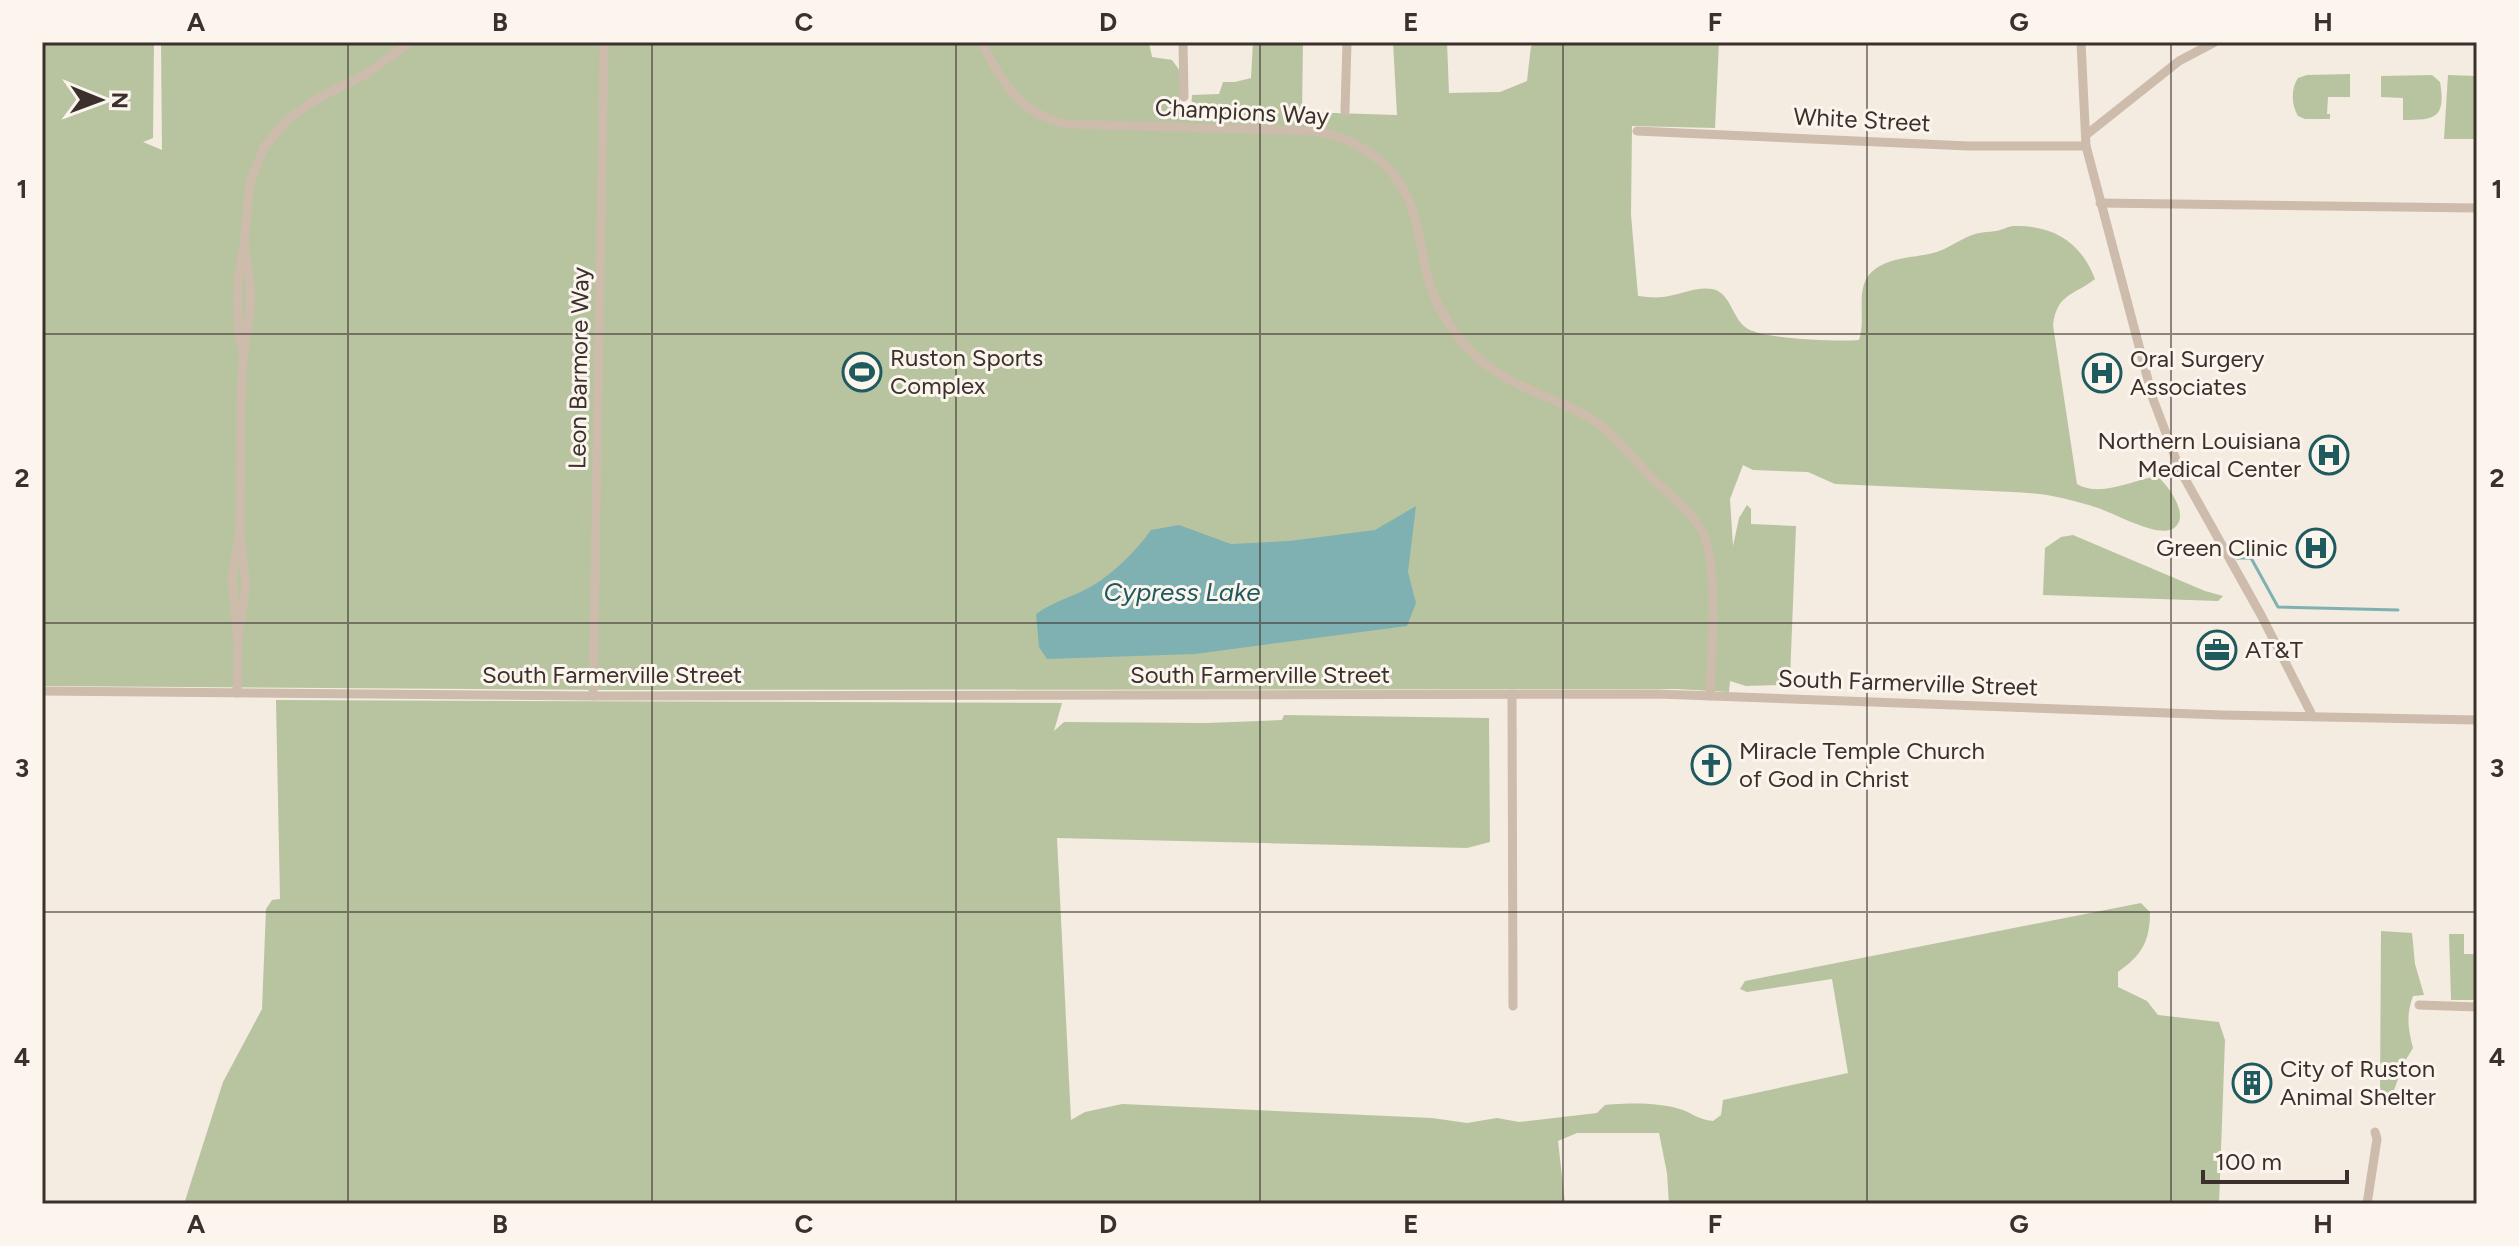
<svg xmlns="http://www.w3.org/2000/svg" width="2519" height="1246" viewBox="0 0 2519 1246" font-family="Figtree,sans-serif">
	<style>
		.green { fill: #b8c4a0 }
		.water { fill: #7fb0b2 }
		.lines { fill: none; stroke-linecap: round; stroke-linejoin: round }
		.stream { stroke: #7fb0b2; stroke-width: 3 }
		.street { stroke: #cdbbac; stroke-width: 9 }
		.grid { fill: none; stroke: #3b302b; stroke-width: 2; stroke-opacity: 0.55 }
		.labels { text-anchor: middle; stroke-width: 6; stroke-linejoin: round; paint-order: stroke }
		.street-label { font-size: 24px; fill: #3b302b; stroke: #fbf5ee }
		.poi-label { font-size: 24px; fill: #3b302b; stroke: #fbf5ee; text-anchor: start }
		.water-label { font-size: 26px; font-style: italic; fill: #1f5a5e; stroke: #fbf5ee }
		.neatline { fill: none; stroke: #3b302b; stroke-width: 3 }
		.grid-label { font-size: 26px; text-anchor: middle; font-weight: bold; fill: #3b302b }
	</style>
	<rect width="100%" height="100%" fill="#f4ebe1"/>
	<g class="green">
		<path d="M42 42H154L153 138 143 142 162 150 161 42H1149L1152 57 1172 60 1180 71V108L1191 109 1192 95 1219 94 1223 82H1235L1251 78 1253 42H1303L1302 112 1397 115 1393 42H1447L1449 93 1500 92 1527 81 1531 46 1540 42H1719L1715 128 1632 126 1631 215 1638 296C1647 297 1655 298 1663 297 1678 295 1698 286 1712 289 1731 292 1732 320 1748 329 1765 339 1838 342 1859 340 1867 318 1853 286 1874 270 1890 257 1913 258 1933 253 1946 250 1959 240 1972 235 1980 232 1988 232 1996 231 2003 230 2008 226 2014 226 2053 225 2081 242 2095 279 2075 295 2057 293 2053 325L2077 484C2100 498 2133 480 2157 476 2168 485 2191 516 2174 528 2159 539 2114 513 2098 508 2087 504 2074 501 2062 498 2032 491 2001 492 1970 490 1925 488 1880 486 1835 484L1808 472 1753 470 1743 465 1730 499 1733 546 1739 518 1747 505 1751 509V524L1796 526 1790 679 1784 685 1746 686 1730 681 1729 692 1677 689 622 690 42 686Z"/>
		<path d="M2350 74V97H2328L2327 114H2330V119H2305L2298 116C2291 105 2291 88 2298 78L2307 75Z"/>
		<path d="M2432 75 2440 82C2446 118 2436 120 2403 120V98L2381 97V76Z"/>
		<path d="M2448 75 2477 76V139H2444Z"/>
		<path d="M2073 535 2205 591 2223 596 2218 601 2043 595 2045 548 2061 537Z"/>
		<path d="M276 700 1062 703 1054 731 1064 722 1207 723 1282 720 1284 715 1489 718 1490 842 1467 848 1057 838 1071 1120 1085 1112 1122 1104 1432 1118 1467 1123 1497 1118 1519 1122 1597 1113 1605 1105C1630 1103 1658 1102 1683 1110 1695 1115 1698 1119 1713 1121L1721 1115 1723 1100 1848 1073 1832 979 1747 992 1740 989 1745 981 2141 903 2150 912C2150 941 2142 955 2118 972V987L2147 1001 2158 1015 2219 1022 2225 1040 2219 1204H1669L1667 1173 1659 1133H1577L1558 1141 1565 1204H184L223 1082 262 1009 266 909 272 900 280 899Z"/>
		<path d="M2381 931 2412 933 2415 964 2424 995 2413 996C2406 1015 2408 1029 2413 1048L2405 1061 2391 1098 2380 1099Z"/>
		<path d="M2449 934H2464V954H2477V1000H2451Z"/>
	</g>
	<path class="water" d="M1416 506 1408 572 1416 603 1407 626 1195 654 1047 659 1039 647 1036 614C1054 601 1073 597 1092 586 1114 573 1136 551 1151 530L1179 525 1231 544 1289 541 1375 530Z"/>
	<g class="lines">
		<path class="stream" d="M2237 558H2251L2278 607 2398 610"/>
		<g class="street">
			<path d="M981 42C1004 84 1017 112 1066 124L1313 131C1361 138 1400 167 1414 215 1420 234 1422 255 1427 274 1435 306 1453 334 1476 356 1507 385 1547 395 1583 414 1613 430 1630 457 1654 480 1672 498 1691 510 1703 533 1719 565 1711 657 1710 696"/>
			<path d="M1183 42 1184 97"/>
			<path d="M2081 42 2086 146 2153 399 2180 470 2261 615 2312 715"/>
			<path d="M1345 111 1347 42"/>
			<path d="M1637 131 1968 146H2086"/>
			<path d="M2086 135 2179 61 2215 42"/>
			<path d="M2100 203 2477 208"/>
			<path d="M241 347C236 314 236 283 243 250"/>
			<path d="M237 632 232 577 239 536"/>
			<path d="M42 691 593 696 1658 694 2222 715 2477 720"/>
			<path d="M237 693 238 635 246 586 240 532 241 397 243 358 250 310V283L244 243 250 182 264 147 288 119 315 100 368 73 410 42"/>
			<path d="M1512 694 1513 1006"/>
			<path d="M593 696 604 42"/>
			<path d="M2419 1005 2477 1007"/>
			<path d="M2367 1204 2377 1139 2375 1132"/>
		</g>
	</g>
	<path class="grid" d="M348 42V1204M652 42V1204M956 42V1204M1260 42V1204M1563 42V1204M1867 42V1204M2171 42V1204M42 334H2477M42 623H2477M42 912H2477"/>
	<defs>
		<symbol id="stadium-ring" viewBox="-11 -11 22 22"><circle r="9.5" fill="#fbf5ee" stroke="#1f5a5e" stroke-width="1.5"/><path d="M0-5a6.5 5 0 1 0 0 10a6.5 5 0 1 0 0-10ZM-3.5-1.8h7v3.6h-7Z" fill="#1f5a5e"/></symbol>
		<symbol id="hospital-ring" viewBox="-11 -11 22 22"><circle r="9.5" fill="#fbf5ee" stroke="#1f5a5e" stroke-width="1.5"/><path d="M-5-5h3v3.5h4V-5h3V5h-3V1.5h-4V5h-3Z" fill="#1f5a5e"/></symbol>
		<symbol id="office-ring" viewBox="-11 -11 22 22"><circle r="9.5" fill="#fbf5ee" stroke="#1f5a5e" stroke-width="1.5"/><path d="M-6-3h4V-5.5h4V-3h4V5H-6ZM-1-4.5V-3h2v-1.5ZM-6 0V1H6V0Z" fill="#1f5a5e"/></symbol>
		<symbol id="church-ring" viewBox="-11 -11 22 22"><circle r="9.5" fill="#fbf5ee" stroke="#1f5a5e" stroke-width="1.5"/><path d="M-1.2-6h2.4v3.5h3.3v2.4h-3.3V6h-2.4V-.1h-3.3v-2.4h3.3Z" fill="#1f5a5e"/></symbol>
		<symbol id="building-ring" viewBox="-11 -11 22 22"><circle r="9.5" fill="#fbf5ee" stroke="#1f5a5e" stroke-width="1.5"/><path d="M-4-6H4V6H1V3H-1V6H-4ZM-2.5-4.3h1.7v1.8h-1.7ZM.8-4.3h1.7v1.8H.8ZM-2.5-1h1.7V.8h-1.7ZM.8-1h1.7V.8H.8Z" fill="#1f5a5e"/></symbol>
	</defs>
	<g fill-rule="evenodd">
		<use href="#stadium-ring" x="840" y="350" width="44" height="44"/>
		<use href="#hospital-ring" x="2080" y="351" width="44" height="44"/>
		<use href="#hospital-ring" x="2307" y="433" width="44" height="44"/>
		<use href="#hospital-ring" x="2294" y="526" width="44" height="44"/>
		<use href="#office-ring" x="2195" y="628" width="44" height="44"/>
		<use href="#church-ring" x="1689" y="743" width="44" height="44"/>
		<use href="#building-ring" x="2230" y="1061" width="44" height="44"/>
	</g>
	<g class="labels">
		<g class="street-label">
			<text transform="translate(1242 112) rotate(3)" y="8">Champions Way</text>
			<text transform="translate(1862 120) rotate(3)" y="8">White Street</text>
			<text transform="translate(579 368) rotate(-89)" y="8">Leon Barmore Way</text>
			<text x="612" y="683">South Farmerville Street</text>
			<text x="1260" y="683">South Farmerville Street</text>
			<text transform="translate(1908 683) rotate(2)" y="8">South Farmerville Street</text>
		</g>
		<g class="poi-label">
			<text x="890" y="366">Ruston Sports<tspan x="890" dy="28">Complex</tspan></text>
			<text x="2130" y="367">Oral Surgery<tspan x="2130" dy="28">Associates</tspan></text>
			<text x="2301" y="449" text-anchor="end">Northern Louisiana<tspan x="2301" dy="28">Medical Center</tspan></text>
			<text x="2288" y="556" text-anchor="end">Green Clinic</text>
			<text x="2245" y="658">AT&amp;T</text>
			<text x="1739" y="759">Miracle Temple Church<tspan x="1739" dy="28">of God in Christ</tspan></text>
			<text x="2280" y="1077">City of Ruston<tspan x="2280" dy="28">Animal Shelter</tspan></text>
		</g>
		<g class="water-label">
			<text x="1182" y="601">Cypress Lake</text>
		</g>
	</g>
	<rect width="2519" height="1246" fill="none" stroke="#fbf5ee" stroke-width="88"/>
	<g transform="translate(100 100) rotate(91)" stroke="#fbf5ee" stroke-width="6" paint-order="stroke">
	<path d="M0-6L14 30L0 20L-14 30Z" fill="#3b302b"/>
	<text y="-12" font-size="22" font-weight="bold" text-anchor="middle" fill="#3b302b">N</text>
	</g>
	<path d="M2203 1170v12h144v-12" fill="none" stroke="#3b302b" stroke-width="4"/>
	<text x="2215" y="1170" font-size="24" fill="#3b302b" stroke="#fbf5ee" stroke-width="6" paint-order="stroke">100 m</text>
	<rect x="44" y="44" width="2431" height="1158" class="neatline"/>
	<g class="grid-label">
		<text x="196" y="31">A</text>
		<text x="500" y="31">B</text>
		<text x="804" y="31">C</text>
		<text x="1108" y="31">D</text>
		<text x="1411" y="31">E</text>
		<text x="1715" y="31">F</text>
		<text x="2019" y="31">G</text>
		<text x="2323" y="31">H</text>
		<text x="22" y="198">1</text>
		<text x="2497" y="198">1</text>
		<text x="22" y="487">2</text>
		<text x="2497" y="487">2</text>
		<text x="22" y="777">3</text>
		<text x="2497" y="777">3</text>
		<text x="22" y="1066">4</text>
		<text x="2497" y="1066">4</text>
		<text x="196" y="1233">A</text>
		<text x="500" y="1233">B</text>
		<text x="804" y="1233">C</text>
		<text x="1108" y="1233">D</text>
		<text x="1411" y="1233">E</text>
		<text x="1715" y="1233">F</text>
		<text x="2019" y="1233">G</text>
		<text x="2323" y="1233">H</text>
	</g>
</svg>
